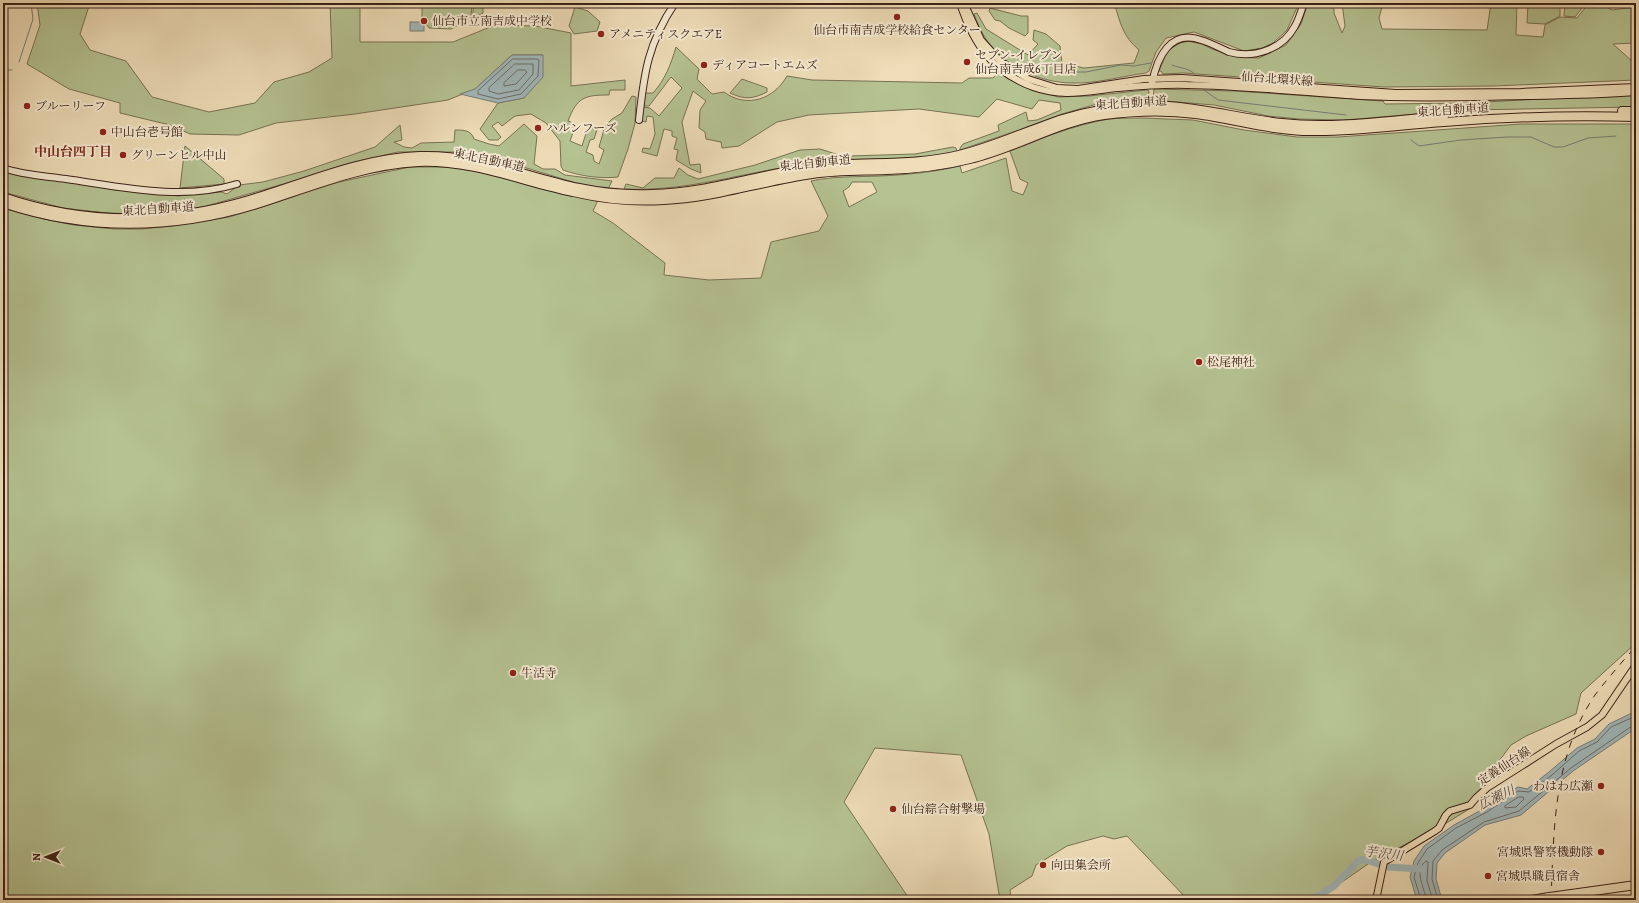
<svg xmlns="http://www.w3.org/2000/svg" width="1639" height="903" viewBox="0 0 1639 903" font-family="Alegreya,'Noto Serif JP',serif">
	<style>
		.green { fill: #b5c292; stroke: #787254; fill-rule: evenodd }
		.water { fill: #a0b8bb; stroke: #787c79 }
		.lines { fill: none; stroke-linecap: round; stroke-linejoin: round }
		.shore { stroke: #6e6c68; stroke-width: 1 }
		.stream { stroke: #787c79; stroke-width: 1 }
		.river { stroke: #a0b8bb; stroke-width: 7 }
		.secondary-casing { stroke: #3c2116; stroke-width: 8 }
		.primary-casing { stroke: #3c2116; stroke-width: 8 }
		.highway-casing { stroke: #3c2116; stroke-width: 10 }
		.secondary { stroke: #f4e9d1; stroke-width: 6 }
		.primary { stroke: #eeddb8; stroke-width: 6 }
		.highway { stroke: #eeddb8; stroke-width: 8 }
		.rail { stroke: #3c2116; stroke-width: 1; stroke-dasharray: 7 7; stroke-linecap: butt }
		.highway-bridge-casing { stroke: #3c2116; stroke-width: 10; stroke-linecap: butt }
		.highway-bridge { stroke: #eeddb8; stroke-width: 8 }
		.poi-dot { fill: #8f2418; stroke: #f4e9d1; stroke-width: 1.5 }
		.labels { text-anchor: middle; stroke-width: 4; stroke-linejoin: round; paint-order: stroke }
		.poi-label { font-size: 12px; fill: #3c2116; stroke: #f4e9d1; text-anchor: start }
		.street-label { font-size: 12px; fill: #3c2116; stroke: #f4e9d1 }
		.neighbourhood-label { font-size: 13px; font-weight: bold; fill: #7a1f14; stroke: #f4e9d1 }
		.water-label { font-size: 13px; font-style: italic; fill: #5a4e48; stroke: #f4e9d1 }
	</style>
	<rect width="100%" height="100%" fill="#eeddb8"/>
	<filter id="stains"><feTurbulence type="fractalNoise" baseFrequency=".005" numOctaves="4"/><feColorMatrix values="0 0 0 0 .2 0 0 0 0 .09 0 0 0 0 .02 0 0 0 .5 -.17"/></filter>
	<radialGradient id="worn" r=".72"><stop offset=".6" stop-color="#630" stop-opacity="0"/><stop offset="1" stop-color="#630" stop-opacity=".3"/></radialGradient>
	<g class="green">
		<path d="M37 3H90L80 34 90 50 126 61 152 97 209 112 255 103 274 82 309 72 332 58 330 3H360V42H453L495 25 535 26 571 33V86L625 80V90H610L609 95C585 95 577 97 568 121L576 124 570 141 582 146 588 127 597 130 594 139 590 140 586 152 593 155 594 161 599 164 604 150 599 147 605 126 612 119 622 113 632 96 636 97 635 123 628 149 618 177C600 179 580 176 563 170L561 166 560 141 546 123 531 114 515 116 502 126 498 122 492 126 501 137 498 140H489L480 129 498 103 524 98 543 55H512L475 89 448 100 355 114 276 123 239 135 190 134 170 125 120 113V103L69 89 27 64 40 25Z"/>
		<path d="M422 3H472L471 18 451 29 429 28 422 18Z"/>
		<path d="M474 3H483V13L472 19Z"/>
		<path d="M1114 3H1299L1287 30 1273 43 1262 48 1244 51 1194 32 1166 38 1156 52 1149 71 1146 73C1123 76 1095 84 1073 83 1040 83 1002 66 984 36 980 30 977 22 974 14L977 13 986 29 1028 55 1038 44 1033 40 1034 30 1046 34 1060 46 1062 63 1084 68 1134 63 1139 50C1122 35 1121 24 1114 3Z"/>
		<path d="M1308 3H1334V13L1342 33 1345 26 1342 3H1383L1379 18 1382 29 1487 30 1491 3H1517L1516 35 1543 37 1545 25 1560 17 1577 18 1589 3 1601 4 1612 10 1635 7 1636 8V39L1635 43 1613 44 1633 62 1636 52V80L1494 86 1384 87 1183 73 1163 74 1161 71H1159L1168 50 1180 43 1188 41 1202 44 1212 49 1236 57 1259 58 1286 45 1301 24Z"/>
		<path d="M1528 3H1560V16L1545 24 1527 23Z"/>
		<path d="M1565 3H1586L1575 17 1564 16Z"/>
		<path d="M575 7 588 11 600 22 597 31 574 34 569 26Z"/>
		<path d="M990 8 1021 16H1028V33L1025 36 1009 28 1000 21 995 20 989 11Z"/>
		<path d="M676 47 699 69 697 79 712 94 724 92C747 109 774 99 787 76L812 80 962 83 969 78H993L999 72 1024 87 1058 97 1089 96 1147 90 1149 91 1148 100 1093 105 1062 114 1022 129 960 150V148L963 144 999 131 998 125 1026 112 1028 121 1037 120 1061 110 1060 103 1039 100 1032 109 997 99 979 117 919 109 809 115 777 122 739 146 722 148 721 142 706 139 705 132 699 128 700 110 706 101 693 91 682 122 690 165 700 164 701 173 691 169 676 160 678 150 674 149 677 138 672 136V131L664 129 657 156 642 152 643 148 650 149 655 134 653 117 647 116 646 122 641 121 643 107 650 108 659 116 682 88 671 77 649 106H644L645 93H653C665 80 671 64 676 47Z"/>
		<path d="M742 79 767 88V92C753 99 745 100 730 93Z"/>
		<path d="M1154 89 1235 91 1383 101 1385 104 1466 103 1636 94V107L1466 110 1344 120 1299 119 1268 116 1214 105 1153 100Z"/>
		<path d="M1143 118 1193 120 1244 130 1297 137H1338L1521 124H1636V643L1581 693 1576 714 1526 736 1511 745 1496 765 1474 806 1448 822 1368 864 1316 900H1188L1127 836 1114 839 1103 836 1067 846 1036 865 1032 876 1010 890 1011 900H1000L989 834 961 755 875 748 844 802 910 900H3V208L44 219 74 225 114 229H141L172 226 229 217 339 182 410 167H449L476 171 559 193 598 200 593 211 613 223 665 263 664 275 709 280 761 278 771 242 819 231 828 216 811 181C834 176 857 177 880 176 906 175 934 172 960 166L962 173 1006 158 1012 191 1023 195 1028 183 1020 179 1010 151C1042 138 1074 125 1109 119 1120 118 1132 118 1143 118ZM852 182H872L877 192 849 207 843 191 849 187Z"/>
		<path d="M524 124 537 136 534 164 543 169H555L565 175 612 181 608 189 583 185 523 167 475 155 452 152H398L350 163 294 181 203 207 160 213 124 215 63 208 3 192V169L178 196 221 192 227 194 239 185 263 182 304 171 375 147 400 125 402 140 394 142 404 147 412 148 421 143 454 142 455 130C464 130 471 130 474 139L489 144 499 146Z"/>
		<path d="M185 146 224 179V184L180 188Z"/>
		<path d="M953 147 956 148 957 152C907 162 856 157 806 164 744 172 688 192 624 189L626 184 643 188 655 178H674L679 168 688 175 698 179 755 165 800 150 820 149 842 156H849L915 154Z"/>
	</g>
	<g class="water">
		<rect x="410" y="22" width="14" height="9"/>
		<path d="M512 55H543V77L524 98 498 103 460 94 475 89Z"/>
		<path d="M1636 711V728L1573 771 1521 815 1485 825 1445 853 1437 863 1436 879 1442 900H1417L1410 877 1414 861 1424 846 1454 825 1485 808 1518 787 1527 789 1549 772 1577 748 1595 739 1609 724Z"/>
	</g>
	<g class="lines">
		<g class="shore">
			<path d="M513 59H537L539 60 538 76 521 94 498 99 478 94V91Z"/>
			<path d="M515 64H533V74L519 90 498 94 489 91V88Z"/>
			<path d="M518 70H525L527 72 516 84 504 86V83Z"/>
			<path d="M1519 797H1523L1524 799 1516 807 1505 808V806Z"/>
			<path d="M1421 900 1414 877 1418 863 1427 849 1456 828 1487 812 1518 791 1529 792 1552 775 1579 751 1597 742 1611 727 1636 716"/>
			<path d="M1426 900C1425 887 1413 871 1426 861L1428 862 1427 881 1433 900"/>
			<path d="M1438 900 1432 879 1433 861 1442 850 1484 822 1519 811 1571 768 1629 728 1636 725"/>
		</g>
		<g class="stream">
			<path d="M19 62 33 19 31 3"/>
			<path d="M1172 65C1181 69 1190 67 1196 76"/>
			<path d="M1057 69 1066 72H1086L1121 65 1134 66 1151 63"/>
			<path d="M3 70H12"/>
			<path d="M1203 87 1204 90 1218 100 1346 115"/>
			<path d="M1411 140 1419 146 1461 140 1507 137H1531L1554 147H1563L1588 138 1616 136"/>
		</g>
		<path class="river" d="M1307 900 1320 895 1334 886 1359 860H1366L1388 867 1421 869"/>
		<defs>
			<g id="secondary">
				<path d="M1152 83C1157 58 1170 29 1201 40 1211 43 1220 48 1229 52 1254 59 1283 49 1295 26 1299 19 1301 11 1304 3"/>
				<path d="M639 120C644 73 648 43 675 3"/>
				<path d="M3 168C22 175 45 176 66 179 122 187 181 201 237 184"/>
			</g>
			<g id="primary">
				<path d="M960 3C973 43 992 72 1033 87 1064 98 1087 91 1118 88 1141 86 1165 84 1187 85 1245 86 1303 92 1361 96 1416 99 1472 97 1527 96 1564 95 1600 95 1636 92"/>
				<path d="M964 3 981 40 1001 62 1028 79 1057 88 1078 89 1144 79 1182 78 1396 93 1521 92 1636 87"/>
				<path d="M1376 900 1384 862 1435 831 1439 828 1446 815 1450 811 1470 805 1476 798 1487 788 1556 744 1587 727 1602 715 1636 665"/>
			</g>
			<g id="highway">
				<path d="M1622 111H1636"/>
				<path d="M3 197C84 225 168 224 249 200 306 183 361 158 420 156 476 154 526 177 579 188 603 193 628 195 652 194 709 193 763 173 820 166 866 161 913 166 959 155 988 148 1015 136 1043 126 1068 116 1094 110 1121 107 1180 100 1226 117 1282 123 1336 129 1390 120 1444 116"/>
				<path d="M3 203C86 231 173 230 257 204 310 187 362 165 418 162 474 160 520 181 573 192 603 199 634 202 664 200 714 198 762 181 812 174 837 170 862 171 887 170 915 169 942 166 970 159 1016 148 1057 122 1104 115 1134 111 1165 110 1196 114 1234 119 1272 131 1311 131 1356 132 1400 125 1444 122 1508 117 1572 115 1636 117"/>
				<path d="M1557 896 1636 885"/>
				<path d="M1532 900 1549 897"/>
			</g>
		</defs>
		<use href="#secondary" class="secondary-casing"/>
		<use href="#primary" class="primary-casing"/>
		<use href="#highway" class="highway-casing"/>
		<use href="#secondary" class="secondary"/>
		<use href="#primary" class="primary"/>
		<use href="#highway" class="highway"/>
		<path class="rail" d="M1551 900C1554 828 1553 757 1595 695 1608 678 1622 662 1636 646"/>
		<defs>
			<path id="highway-bridge" d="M1549 897 1557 896"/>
		</defs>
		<use href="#highway-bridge" class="highway-bridge-casing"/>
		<use href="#highway-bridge" class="highway-bridge"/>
	</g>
	<g class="poi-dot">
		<circle cx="897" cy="17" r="4"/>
		<circle cx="424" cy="21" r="4"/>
		<circle cx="601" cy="34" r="4"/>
		<circle cx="967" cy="62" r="4"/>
		<circle cx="704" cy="65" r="4"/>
		<circle cx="27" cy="106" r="4"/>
		<circle cx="538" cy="128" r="4"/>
		<circle cx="103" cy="132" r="4"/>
		<circle cx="123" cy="155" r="4"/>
		<circle cx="1199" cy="362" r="4"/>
		<circle cx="513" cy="673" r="4"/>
		<circle cx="1601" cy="786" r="4"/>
		<circle cx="893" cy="809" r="4"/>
		<circle cx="1601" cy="852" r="4"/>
		<circle cx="1043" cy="865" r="4"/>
		<circle cx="1488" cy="876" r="4"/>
	</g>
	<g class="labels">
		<g class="poi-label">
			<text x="432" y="25">仙台市立南吉成中学校</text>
			<text x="897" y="34" text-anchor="middle">仙台市南吉成学校給食センター</text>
			<text x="609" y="38">アメニティスクエアE</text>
			<text x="975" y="59">セブン-イレブン<tspan x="975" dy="14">仙台南吉成6丁目店</tspan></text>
			<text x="712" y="69">ディアコートエムズ</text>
			<text x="35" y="110">ブルーリーフ</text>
			<text x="546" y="132">ハルンフーズ</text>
			<text x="111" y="136">中山台壱号館</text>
			<text x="131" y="159">グリーンヒル中山</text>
			<text x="1207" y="366">松尾神社</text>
			<text x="521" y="677">牛活寺</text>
			<text x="1593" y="790" text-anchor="end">わはわ広瀬</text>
			<text x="901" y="813">仙台綜合射撃場</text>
			<text x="1593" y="856" text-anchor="end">宮城県警察機動隊</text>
			<text x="1051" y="869">向田集会所</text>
			<text x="1496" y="880">宮城県職員宿舎</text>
		</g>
		<g class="street-label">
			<text transform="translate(1277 79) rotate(4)" y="4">仙台北環状線</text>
			<text transform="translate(1131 103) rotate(-4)" y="4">東北自動車道</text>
			<text transform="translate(1453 110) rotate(-4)" y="4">東北自動車道</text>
			<text transform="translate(489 160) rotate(12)" y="4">東北自動車道</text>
			<text transform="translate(815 163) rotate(-6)" y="4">東北自動車道</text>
			<text transform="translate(158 209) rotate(-4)" y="4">東北自動車道</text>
			<text transform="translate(1504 766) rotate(-33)" y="4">定義仙台線</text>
		</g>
		<g class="neighbourhood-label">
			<text x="73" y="156">中山台四丁目</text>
		</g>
		<g class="water-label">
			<text transform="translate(1496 797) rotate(-26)" y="5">広瀬川</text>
			<text transform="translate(1384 853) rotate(7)" y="5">芋沢川</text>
		</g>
	</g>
	<rect width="1639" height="903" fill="none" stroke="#eeddb8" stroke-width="16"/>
	<rect x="4" y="4" width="1631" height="895" fill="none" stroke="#3c2116" stroke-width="2"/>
	<rect x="8" y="8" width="1623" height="887" fill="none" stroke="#3c2116"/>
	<g transform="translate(46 857) rotate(270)" stroke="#f4e9d1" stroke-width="3" paint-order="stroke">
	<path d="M0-3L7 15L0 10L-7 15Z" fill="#3c2116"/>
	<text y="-6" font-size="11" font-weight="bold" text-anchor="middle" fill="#3c2116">N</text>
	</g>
	<rect width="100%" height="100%" filter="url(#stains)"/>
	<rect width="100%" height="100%" fill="url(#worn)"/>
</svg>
